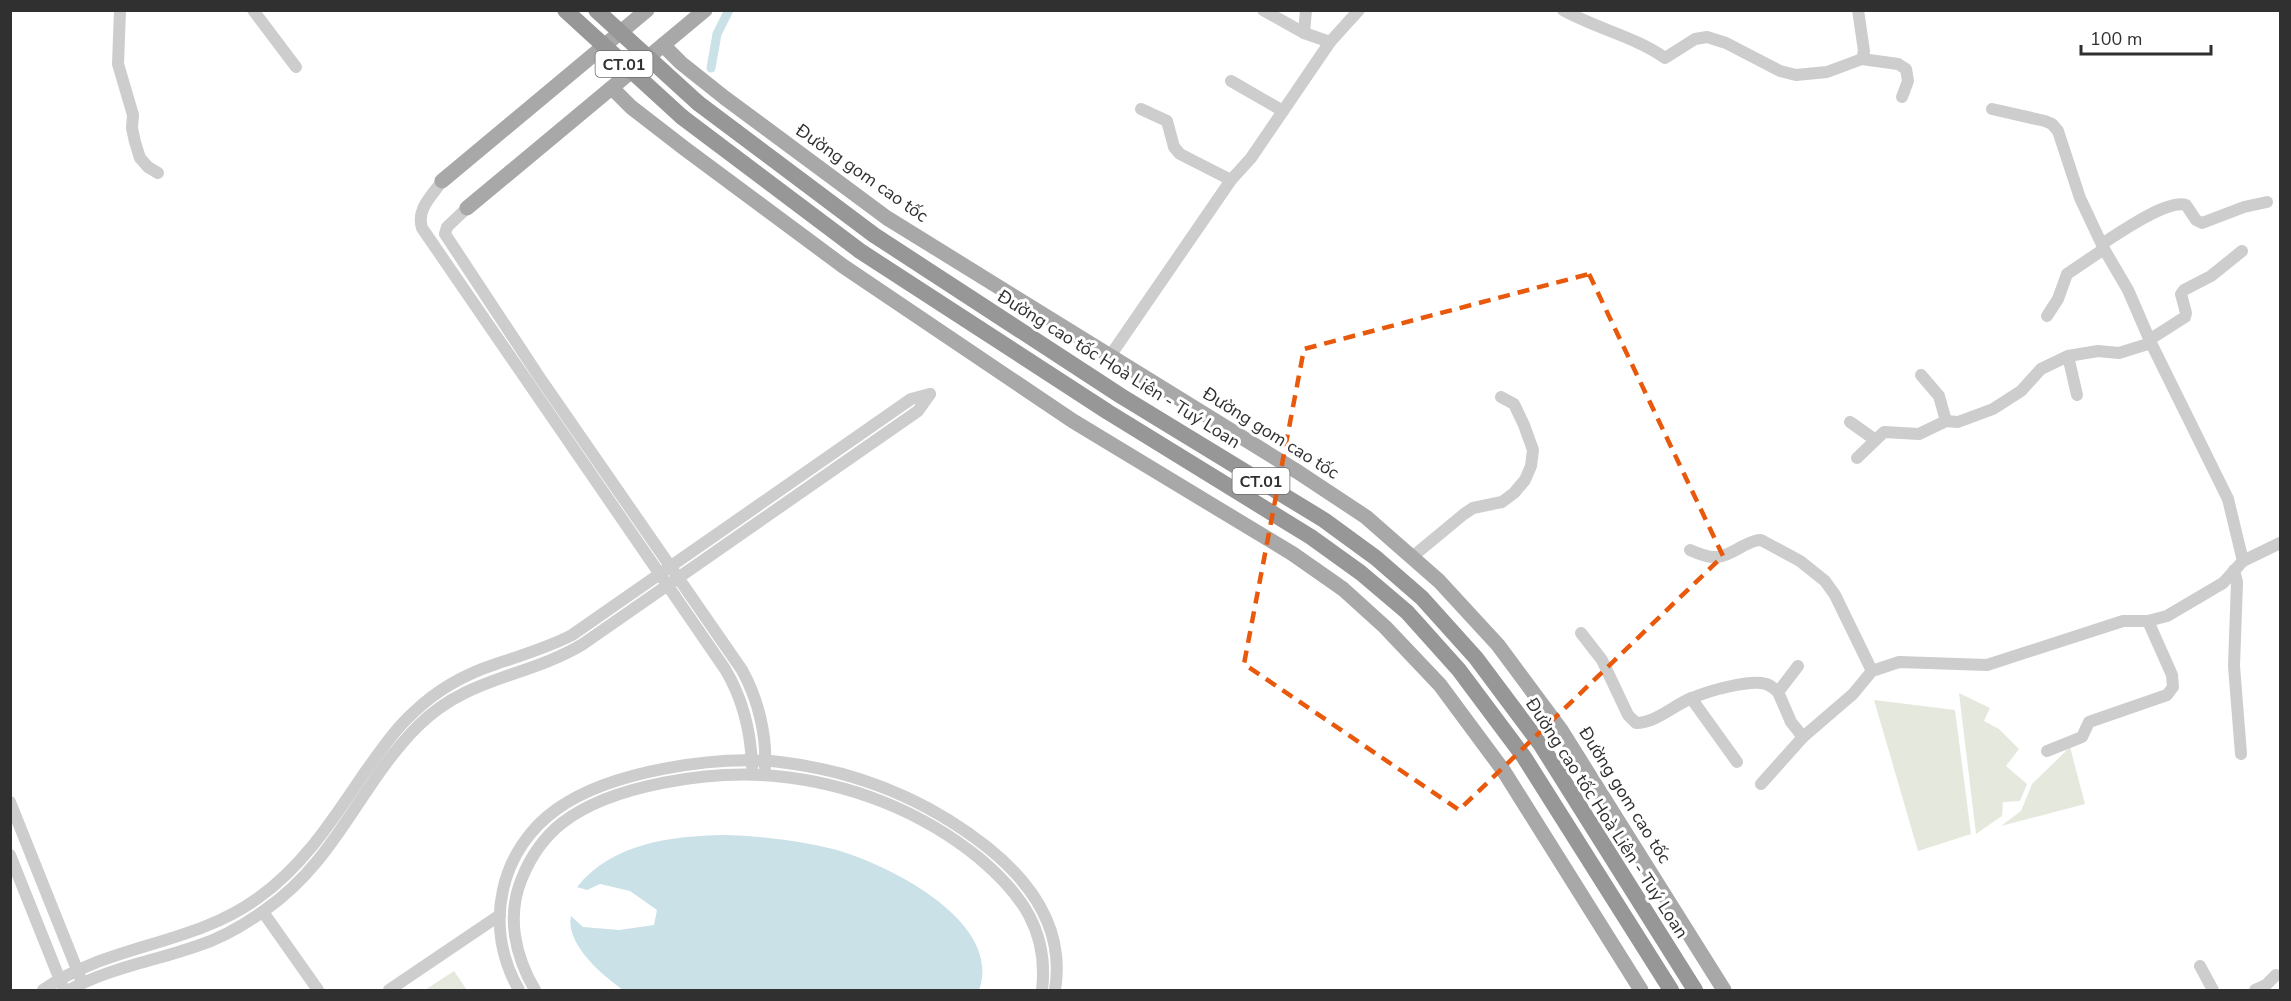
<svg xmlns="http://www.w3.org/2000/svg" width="2291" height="1001" viewBox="0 0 2291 1001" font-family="'Nunito Sans',sans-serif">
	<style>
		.green { fill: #e5e9dd }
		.water { fill: #cae1e8 }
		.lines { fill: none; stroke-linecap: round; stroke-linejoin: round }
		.canal { stroke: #cae1e8; stroke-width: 9 }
		.minor { stroke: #cdcdcd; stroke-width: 12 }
		.major { stroke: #a8a8a8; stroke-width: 15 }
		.highway { stroke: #979797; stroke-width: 16 }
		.highway-bridge { stroke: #979797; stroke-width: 16 }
		.marked { fill: none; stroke: #e8590c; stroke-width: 4.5; stroke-dasharray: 12 8; stroke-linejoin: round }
		.labels { text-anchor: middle; stroke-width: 6; stroke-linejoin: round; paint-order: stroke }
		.shield { fill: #fff; stroke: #6e6e6e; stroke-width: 1.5 }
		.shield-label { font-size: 16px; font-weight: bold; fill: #303030 }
		.street-label { font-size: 18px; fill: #303030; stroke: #fff }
	</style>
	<rect width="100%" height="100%" fill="#fff"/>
	<g class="green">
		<path d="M1959 693 1990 708 1984 721 1999 729 2019 749 2006 766 2027 784 2020 801 2003 802 2002 816 1976 834Z"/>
		<path d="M1874 700 1955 710 1971 834 1918 851Z"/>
		<path d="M2070 747 2085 804 2001 826 2021 811 2032 784Z"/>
		<path d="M454 971 467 990H425Z"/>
	</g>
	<path class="water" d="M724 835C761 836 797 840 833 849 886 863 1004 921 979 990H623C603 976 565 944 571 916L583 927 619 930 654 925 657 910 630 891 600 884 587 890 577 887C612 843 671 836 724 835Z"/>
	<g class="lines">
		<path class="canal" d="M711 68 717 34 729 10"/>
		<g class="minor">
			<path d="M120 10 118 64 133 115 132 128 135 142 140 158 148 167 158 173"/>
			<path d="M253 10 296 67"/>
			<path d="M1263 10 1304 33 1330 42"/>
			<path d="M1563 10C1595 28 1638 38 1665 58L1695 39 1707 37 1726 43 1780 71 1796 75 1827 72 1862 59 1864 51 1858 10"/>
			<path d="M1304 33 1306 10"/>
			<path d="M1862 59 1898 64 1906 69 1908 81 1902 97"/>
			<path d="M1231 81 1283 111"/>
			<path d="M1141 109 1167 121 1174 147 1180 154 1231 180"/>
			<path d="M1992 109 2045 121 2052 124 2058 131 2080 198 2104 249 2128 290 2151 343 2228 499 2243 561"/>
			<path d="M442 181C432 196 416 209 422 228L725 669C743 699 751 732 752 767"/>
			<path d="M467 208 447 227 445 234 540 378 742 670C758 699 767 735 765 768"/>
			<path d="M2102 244C2119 233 2167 199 2186 205L2196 220 2202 223 2244 207 2267 202"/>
			<path d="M2047 316 2058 299 2067 274 2104 249"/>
			<path d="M2149 340 2185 317 2186 313 2181 294 2184 290 2211 276 2242 251"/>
			<path d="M1110 356 1231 180 1251 158 1330 42 1359 10"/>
			<path d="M2068 356 2077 395"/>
			<path d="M1921 375 1939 396 1946 421"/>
			<path d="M1850 422 1874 439"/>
			<path d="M1857 458 1884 432 1919 434 1946 421 1958 422 1993 409 2021 391 2041 369 2068 356 2098 351 2119 353 2151 343"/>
			<path d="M1690 550C1714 561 1721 559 1743 546 1749 543 1754 540 1761 540L1800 561 1825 581 1835 595 1872 671"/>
			<path d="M1412 557 1464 514 1473 508 1502 502 1514 493 1525 480 1531 466 1533 450 1524 425 1514 404 1501 397"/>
			<path d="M2234 570 2237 582 2234 666 2241 754"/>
			<path d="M1581 633 1602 660 1628 715 1636 723C1656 723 1675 704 1692 698 1708 691 1750 679 1766 684 1771 685 1774 689 1778 692L1798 666"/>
			<path d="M1778 692 1791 722 1803 737"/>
			<path d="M1691 698 1737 762"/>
			<path d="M2047 751 2082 737 2089 722 2167 695 2173 687 2172 675 2148 621"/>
			<path d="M1761 784 1803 737 1853 694 1872 671 1899 662 1987 665 2123 621H2148L2167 616 2223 583 2243 561 2280 543"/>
			<path d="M10 802 80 977"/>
			<path d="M10 855 62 985"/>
			<path d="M263 912 318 990"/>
			<path d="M2200 966 2213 990"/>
			<path d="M43 990C108 944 192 946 258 898 303 866 332 821 363 775 379 753 394 730 414 712 437 690 465 674 496 664 522 655 547 648 572 635L911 399 930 394"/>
			<path d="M69 990C109 968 154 961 197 946 222 938 244 925 265 910 337 860 359 785 418 726 468 676 527 678 583 644L918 411 930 394"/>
			<path d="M389 990 500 915"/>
			<path d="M519 990C502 960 495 925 503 890 510 857 530 828 557 809 610 771 716 755 780 762 856 771 926 799 987 847 1032 883 1065 930 1055 990"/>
			<path d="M535 990C515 956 506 916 522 878 531 856 543 838 562 823 612 784 713 770 775 776 850 783 921 811 979 858 1022 894 1049 932 1042 990"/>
			<path d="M2255 990 2266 985 2276 975"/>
		</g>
		<g class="major">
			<path d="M663 45 681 63 725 98 887 218 1298 472 1366 517 1439 581 1498 645 1561 730 1724 990"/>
			<path d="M612 88 631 107 684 148 843 266 1073 421 1293 554 1343 589 1385 627 1440 685 1503 770 1641 990"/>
			<path d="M442 181 647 10"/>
			<path d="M467 208 705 10"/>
		</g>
		<g class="highway">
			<path d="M698 103 874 235 1121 396 1324 520 1376 558 1422 598 1476 658 1541 745 1695 990"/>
			<path d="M682 117 860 251 1108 412 1311 537 1361 573 1407 612 1459 670 1524 757 1671 990"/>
		</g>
		<g class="highway-bridge">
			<path d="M565 10 682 117"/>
			<path d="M596 10 698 103"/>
		</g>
	</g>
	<path class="marked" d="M1589 274 1723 556 1459 810 1244 664 1304 349Z"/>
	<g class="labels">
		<g class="shield">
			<rect x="595.5" y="51" width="57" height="26" rx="4.5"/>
			<rect x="1232.5" y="468" width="57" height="26" rx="4.5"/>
		</g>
		<g class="shield-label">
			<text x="624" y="70">CT.01</text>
			<text x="1261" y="487">CT.01</text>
		</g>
		<g class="street-label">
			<text transform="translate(862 173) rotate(35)" y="6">Đường gom cao tốc</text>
			<text transform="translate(1119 369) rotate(32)" y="6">Đường cao tốc Hoà Liên - Tuý Loan</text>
			<text transform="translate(1271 433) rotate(32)" y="6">Đường gom cao tốc</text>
			<text transform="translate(1625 795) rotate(58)" y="6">Đường gom cao tốc</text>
			<text transform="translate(1607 818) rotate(57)" y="6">Đường cao tốc Hoà Liên - Tuý Loan</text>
		</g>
	</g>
	<rect width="2291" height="1001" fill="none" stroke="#303030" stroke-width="24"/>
	<path d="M2081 45v9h130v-9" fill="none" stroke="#303030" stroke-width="3"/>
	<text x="2090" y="45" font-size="18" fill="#303030" stroke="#ffffff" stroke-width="4.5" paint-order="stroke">100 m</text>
</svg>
